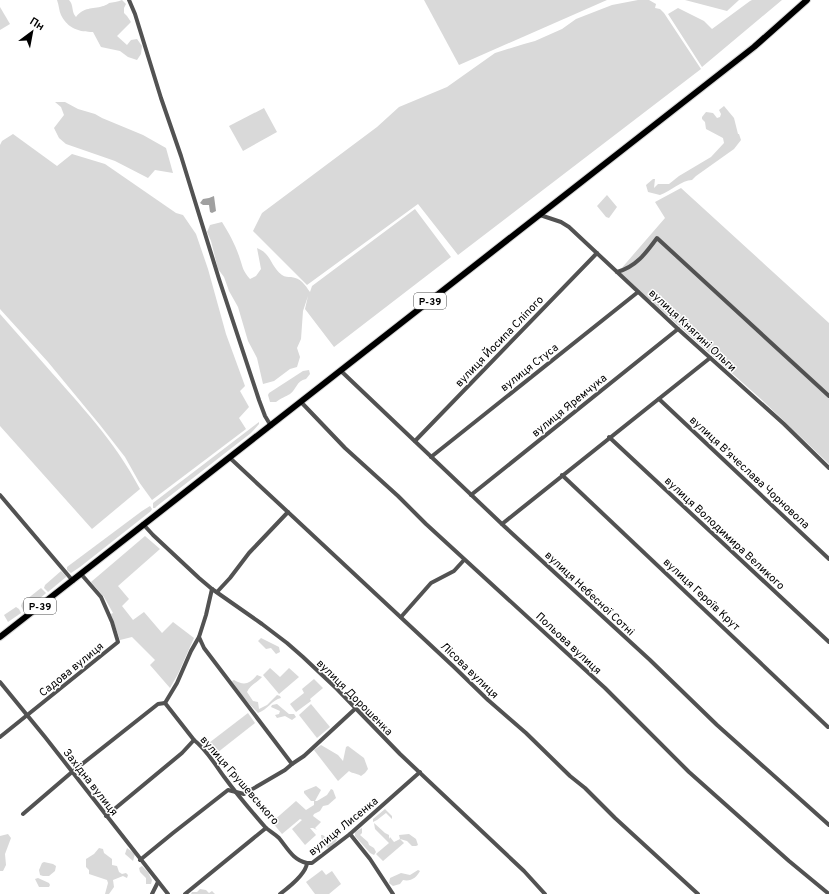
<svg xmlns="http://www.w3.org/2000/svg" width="829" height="894" viewBox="0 0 829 894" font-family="Overpass,sans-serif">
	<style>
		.green { fill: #d9d9d9 }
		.water { fill: #a0a0a0 }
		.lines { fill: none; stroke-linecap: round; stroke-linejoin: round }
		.primary-casing { stroke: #dbdbdb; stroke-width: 8 }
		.minor { stroke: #525252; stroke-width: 4 }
		.primary { stroke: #000; stroke-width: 6 }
		.labels { text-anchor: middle; stroke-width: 3; stroke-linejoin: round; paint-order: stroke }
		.shield { fill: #fff; stroke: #4c4c4c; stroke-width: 1 }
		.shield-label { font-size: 10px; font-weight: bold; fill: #000 }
		.street-label { font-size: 11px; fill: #000; stroke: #fff }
	</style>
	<rect width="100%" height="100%" fill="#fff"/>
	<g class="green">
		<path d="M57 0H69C74 5 71 12 76 17 85 6 91 10 103 6 104 6 108 4 109 3 113 2 117 2 122 0L126 4 124 8V13L127 16 131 22 117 36 127 45 131 40 137 39 142 46 141 54 137 60 128 57 120 51 101 47 93 32C80 32 68 29 61 15 59 11 59 5 57 0Z"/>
		<path d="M424 0H607L459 65Z"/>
		<path d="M638 0H649L656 4 655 8 660 9 664 13 701 69 458 255 418 204 307 285 253 231 262 213 377 127 399 107 447 87 495 53 524 44 535 41 562 29 576 19 612 5Z"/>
		<path d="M685 0H739L727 11Z"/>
		<path d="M752 0H782L702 67 668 14 678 8 704 21 712 29 750 1Z"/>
		<path d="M0 7 10 24 0 30Z"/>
		<path d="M55 102H65L78 109 95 114 102 118 143 135 166 148 173 173 155 170 148 178 115 161 66 144 59 138 54 128 64 115 61 107Z"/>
		<path d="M724 106 734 118 738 134H739L741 140 734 149 696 176 692 180C682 180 671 191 660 195L648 192 646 185 653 179H655L654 188 658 184H669L679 176 711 157 724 143 723 138 706 129 705 122 702 119V117L706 112 713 113 717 118 720 117 721 114 719 110Z"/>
		<path d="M264 108 277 132 243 151 229 126Z"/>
		<path d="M13 134 57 166 72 154 105 164 176 213 183 215 196 234 208 269 226 334 245 386 240 391 249 407 239 418 246 429 152 500 139 482 125 457 100 425 48 362 0 309V145L2 141Z"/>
		<path d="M681 188 829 323V464L762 400 622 275 620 270 665 218 655 202Z"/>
		<path d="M607 195 617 207 609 218 606 217 597 206Z"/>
		<path d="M415 209 451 257 334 347 305 309 308 296 303 311 301 339 297 348 300 357 297 367 290 369 274 381 263 384 257 358 248 341 238 307 229 291 224 277 218 269 211 241 207 232 210 225 222 222C229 233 236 246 240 259 243 268 243 271 250 279L256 276 261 269 257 248C272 254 270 266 282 275 285 277 288 277 291 277 301 278 305 285 310 292L312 286Z"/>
		<path d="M0 314C15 331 30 348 45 365 80 405 115 441 140 489L92 529 0 426Z"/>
		<path d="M309 370 310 374 306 379C296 381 297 389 290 394 285 397 281 398 276 402H270L268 395 269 393 303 371Z"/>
		<path d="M259 422V424L251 433 157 506 155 508H153V503Z"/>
		<path d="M150 506 152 509 151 511 80 567 71 573 67 570V567L142 511Z"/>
		<path d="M145 536 160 549 118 586 129 599 122 606 133 620 144 612 162 633 173 622 194 638 178 674 170 688 150 665 155 660 132 637 120 640 111 614 113 613 104 597 91 582Z"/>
		<path d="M61 571 66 576V577L48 592 44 588 45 585Z"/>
		<path d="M41 588 46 593 45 594 26 610H23L21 606 22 603Z"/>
		<path d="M16 607 19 609 21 613 8 622 4 615Z"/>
		<path d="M261 638 279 647 280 652 276 654 271 648 266 649 258 641Z"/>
		<path d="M270 668 280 677 289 668 299 677 279 694 263 675Z"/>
		<path d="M257 675 262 677C258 682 250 685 247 692L253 701 258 702 259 709 267 705 277 695 280 696 281 698C272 700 267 710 258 713L242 696 232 681 234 680C244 686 250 684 257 675Z"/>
		<path d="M314 679 323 688 310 699 311 701 296 712 290 704 304 693 302 689Z"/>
		<path d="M277 704 289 714H294L296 717 292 720 285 716 277 718 275 715 279 714 280 711 271 707 272 705Z"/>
		<path d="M311 704 330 727 317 738 299 715Z"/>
		<path d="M248 713 255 723 213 756 205 746Z"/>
		<path d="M321 745 338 755 343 761 346 747 348 746 364 758 368 769 365 773 361 776C357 773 353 774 349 771L338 781 314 750Z"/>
		<path d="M316 786 321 790 315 801H317L327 795 331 789 333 790 336 798 328 805 323 806 320 811 314 814 313 816 321 822 315 828 317 830 313 828H310L316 835 305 845 292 829 302 820 300 819 282 834 272 822 296 801 306 810 314 805V801H311L304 793V791Z"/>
		<path d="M385 809 392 816V819L386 813 377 820 373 822V819Z"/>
		<path d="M374 823 385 833 389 835V839L390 837 394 842 400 839 399 835 409 834 416 839 418 845 416 846H412L407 841 400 839 404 843 383 861 376 854 389 843 375 829Z"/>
		<path d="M362 828V833L360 835 368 842 369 845 374 848 376 852 374 855 370 853 355 836V832Z"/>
		<path d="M8 834 11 838 5 854 6 865 3 871H0V836Z"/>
		<path d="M321 835H323L327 839 337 837 338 839 331 847 328 848C325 846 321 839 321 835Z"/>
		<path d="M99 848 103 849 104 853 112 859V865L117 866 119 872 122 874 126 873 128 875 127 878 123 876 113 880 114 887 109 894H105L108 883 107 880 89 874V870L86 867V859L94 854Z"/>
		<path d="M127 848 135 854 133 861 125 854Z"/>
		<path d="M44 862 53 864 56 866 55 871 49 876H43L40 875 39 870 42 863Z"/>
		<path d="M142 866 148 872 152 880 151 884H146V878L140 872 139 868Z"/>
		<path d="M322 870 326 875 332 871 341 884 329 894H315L306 882Z"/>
		<path d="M418 870 420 871C417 877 411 882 403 880L400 884 393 886 389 883 390 878 401 873 410 875Z"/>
		<path d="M38 878 49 883 50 885 49 887H39L35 879Z"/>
		<path d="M200 889 206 890 209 893 212 891 215 894H191L192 892H197Z"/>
	</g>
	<path class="water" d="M214 196 216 211 212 213 210 212 209 205H203L200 203 203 199 209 198Z"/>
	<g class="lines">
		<defs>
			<path id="primary" d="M0 637 754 47 807 0"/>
		</defs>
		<use href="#primary" class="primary-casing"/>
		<g class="minor">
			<path d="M129 0 135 14 161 98 181 156 219 279 259 400 265 416 271 426"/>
			<path d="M540 215 561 222 569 227 678 329 784 424 829 468"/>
			<path d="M617 272C636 267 646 253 657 238L829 396"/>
			<path d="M341 371 504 526 650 660 717 725 829 825"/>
			<path d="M659 399 829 559"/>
			<path d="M301 402 345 448 398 496 426 524 605 688 689 772 789 861 829 894"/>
			<path d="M609 437 829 642"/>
			<path d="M415 441 597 253"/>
			<path d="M431 457 638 292"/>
			<path d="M230 458 454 667 488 700 526 733 570 776 585 788 615 818 698 894"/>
			<path d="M562 475 828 727"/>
			<path d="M0 495 73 581"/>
			<path d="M471 495 678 329"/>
			<path d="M143 524 153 535 199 578 212 589 262 624 287 643 303 657 337 689 400 754 524 871 545 894"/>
			<path d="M502 524 710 358"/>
			<path d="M217 592 230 578 249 553 288 512"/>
			<path d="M401 617 431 583 454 571 464 560"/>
			<path d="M199 637 204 648 292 764"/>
			<path d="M0 682 45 737 168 894"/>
			<path d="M165 703 194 740C207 750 216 766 225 778 238 796 252 812 266 828 271 832 275 834 279 838 288 849 293 860 307 863"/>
			<path d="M165 703 177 683 191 651 199 637 206 615 212 589"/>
			<path d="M0 737 118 642 112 622 101 597 81 574"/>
			<path d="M23 814 72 772 158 704 165 703"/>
			<path d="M106 816 182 753 194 740"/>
			<path d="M350 834 370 859 393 894"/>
			<path d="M140 860 173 833 228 790 244 794 285 770 292 764 304 756 356 708"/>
			<path d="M152 894 158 882"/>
			<path d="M185 894 266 828"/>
			<path d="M280 894C288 888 306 874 307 863H312L350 834 420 772"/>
		</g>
		<use href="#primary" class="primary"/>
	</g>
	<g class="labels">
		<g class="shield">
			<rect x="414" y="293" width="32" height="16" rx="3"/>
			<rect x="24" y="598" width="32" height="16" rx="3"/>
		</g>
		<g class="shield-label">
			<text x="430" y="305">Р-39</text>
			<text x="40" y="610">Р-39</text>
		</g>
		<g class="street-label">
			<text transform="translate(693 330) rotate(43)" y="4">вулиця Княгині Ольги</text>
			<text transform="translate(499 341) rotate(-46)" y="4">вулиця Йосипа Сліпого</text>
			<text transform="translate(529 367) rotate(-38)" y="4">вулиця Стуса</text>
			<text transform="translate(569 405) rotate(-39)" y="4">вулиця Яремчука</text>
			<text transform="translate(750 472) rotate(43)" y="4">вулиця Вʼячеслава Чорновола</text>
			<text transform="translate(725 533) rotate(43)" y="4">вулиця Володимира Великого</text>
			<text transform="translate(590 593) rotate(43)" y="4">вулиця Небесної Сотні</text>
			<text transform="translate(702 594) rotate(43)" y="4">вулиця Героїв Крут</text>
			<text transform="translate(569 643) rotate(43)" y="4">Польова вулиця</text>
			<text transform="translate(71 669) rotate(-39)" y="4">Садова вулиця</text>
			<text transform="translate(470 670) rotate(44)" y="4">Лісова вулиця</text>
			<text transform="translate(355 697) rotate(45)" y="4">вулиця Дорошенка</text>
			<text transform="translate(240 780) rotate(49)" y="4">вулиця Грушевського</text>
			<text transform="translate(91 782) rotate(52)" y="4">Західна вулиця</text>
			<text transform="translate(343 826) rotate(-39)" y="4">вулиця Лисенка</text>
		</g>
	</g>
	<g transform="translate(32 32) rotate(32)" stroke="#ffffff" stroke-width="3" paint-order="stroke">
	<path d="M0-3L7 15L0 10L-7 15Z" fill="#000000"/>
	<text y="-6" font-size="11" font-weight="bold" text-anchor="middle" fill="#000000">Пн</text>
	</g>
</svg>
